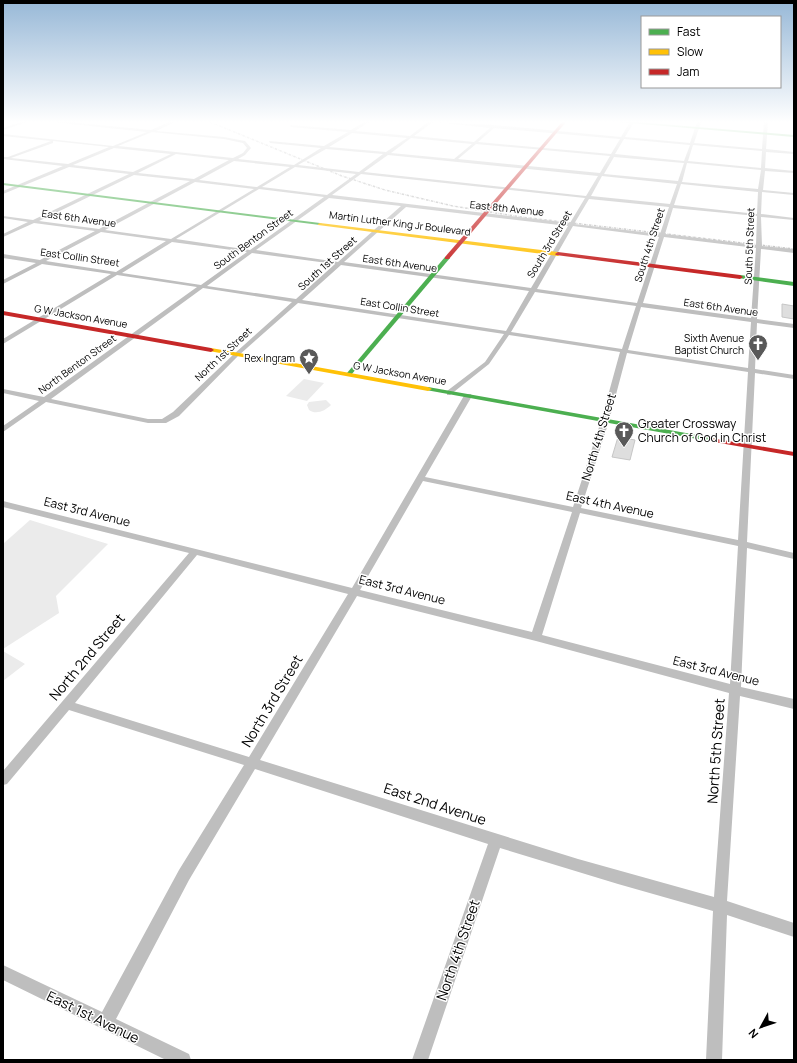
<svg xmlns="http://www.w3.org/2000/svg" width="797" height="1063" viewBox="0 0 797 1063" font-family="Manrope,sans-serif">
	<style>
		.green { fill: #ebebeb }
		.building { fill: #dedede; stroke: #c6c6c6 }
		.lines { fill: none; stroke-linecap: round; stroke-linejoin: round }
		.street { fill: #bebebe; fill-rule: evenodd }
		.fast { fill: #4caf50; fill-rule: evenodd }
		.slow { fill: #ffc107; fill-rule: evenodd }
		.jam { fill: #c62828; fill-rule: evenodd }
		.rail { stroke: #bebebe; stroke-width: 1.5; stroke-dasharray: 2.5 1 0.5 1; stroke-linecap: butt }
		.labels { text-anchor: middle; stroke-width: 3; stroke-linejoin: round; paint-order: stroke }
		.far-street-label { font-size: 10px; fill: #000; stroke: #fff }
		.far-poi-label { font-size: 10px; fill: #000; stroke: #fff; text-anchor: end }
		.poi-label { font-size: 12px; fill: #000; stroke: #fff; text-anchor: start }
		.street-label { font-size: 12px; fill: #000; stroke: #fff }
		.near-street-label { font-size: 14px; fill: #000; stroke: #fff }
	</style>
	<rect width="100%" height="100%" fill="#fff"/>
	<g class="green">
		<path d="M304 379 324 383 307 401 286 396Z"/>
		<path d="M326 400 331 405C325 411 316 415 309 410L307 405 309 402Z"/>
		<path d="M30 520 108 544 56 596 59 613 3 649V544Z"/>
		<path d="M3 651 25 664 3 681Z"/>
	</g>
	<g class="building">
		<path d="M782 304 794 306V319L782 317Z"/>
		<path d="M618 437 635 440 630 460 612 457Z"/>
	</g>
	<g class="lines">
		<g class="street">
			<path d="M21 122H27L3 130V128Z"/>
			<path d="M52 122H68L151 130 169 122H175L156 131 224 137 245 141 251 148 245 155 238 159 294 165 321 148 270 143 269 141 324 146 348 132 291 127 290 125 351 130 364 122H369L355 131 410 136 428 122H433L414 136 474 142 490 128 434 122 494 125 621 137 630 122H634L625 137 690 143 697 122H701L694 143 762 149 764 122H768L766 149 794 152V154L766 152 765 168 794 171V173L765 171 763 190 794 193V195L762 192 761 214 794 218V220L761 217 762 246 794 249V253L761 249 757 319 794 324V328L757 323 755 369 794 375V379L755 373 747 542 794 553V559L747 548 741 687 794 699V709L740 696 727 901 794 923V937L727 915 722 1060H706L713 911 618 884 500 848 428 1060H412L488 844 255 769 189 880 116 1019 189 1054 191 1060H166L3 980V965L102 1012 179 870 244 765 69 710 7 784 3 785V771L189 553 3 507V501L352 588 465 394H471L472 396 425 477 573 507 601 421 620 352 509 335 489 364 450 395H447V391L485 362 504 334 298 303 238 356 179 416 166 423H148L46 402 3 432V426L39 401 3 393V389L44 397 197 287 117 275 3 344V339L111 274 42 264 3 284V280L36 263 3 258V254L40 260 95 231 34 223 3 237V234L28 222 3 218V216L33 220 129 174 69 167 3 194V191L63 166 3 159V157H8L51 141 3 136V134L113 146 147 132ZM494 128 620 139 611 154 478 142ZM152 132 224 139 243 143 247 148 243 153 233 158 118 146ZM352 133 407 138 386 152 329 147ZM411 138 472 144 454 159 391 153ZM624 139 690 145 684 161 615 154ZM53 141 109 147 68 164 11 158 53 143ZM476 144 610 156 600 173 458 159ZM693 145 762 151 761 168 688 161ZM114 148 171 154 133 172 73 165ZM326 149 383 154 359 172 298 165ZM176 154 229 160 194 179 138 173ZM388 155 598 176 586 196 364 172ZM614 157 684 163 678 181 604 174ZM234 161 290 167 257 187 199 180ZM687 163 761 170 758 189 682 182ZM295 167 356 174 327 195 262 187ZM361 174 585 198 570 223 332 195ZM134 175 190 181 99 229 39 221ZM602 176 677 184 670 204 591 196ZM195 182 254 189 171 239 105 230ZM681 184 758 192 757 214 674 205ZM259 189 324 197 250 250 176 239ZM329 198 401 206 338 262 256 250ZM589 199 669 207 660 234 574 224ZM406 207 568 226 531 288 344 262ZM673 208 757 216 756 245 665 234ZM573 226 659 237 637 303 537 289ZM101 232 166 241 116 272 46 261ZM664 237 756 248 751 318 643 303ZM172 242 247 252 201 285 122 273ZM252 253 335 264 296 299 207 286ZM341 265 529 291 506 331 302 300ZM203 288 292 302 234 354 173 412 162 419H148L51 399ZM535 292 636 306 622 349 511 332ZM641 307 751 322 748 368 628 350ZM627 353 748 372 738 540 581 508 609 421ZM423 481 572 512 532 632 360 590ZM580 513 738 546 730 684 542 635ZM197 555 348 594 249 757 75 703ZM357 596 536 641 729 693 714 897 578 859 260 760Z"/>
		</g>
		<g class="fast">
			<path d="M618 122H636L794 135V137Z"/>
			<path d="M3 183 320 223 322 224 320 225 3 185Z"/>
			<path d="M445 257 450 258 351 375H347V373Z"/>
			<path d="M740 275 794 282V286L738 278 737 277Z"/>
			<path d="M428 387 714 438 718 440 714 442 426 390V388Z"/>
		</g>
		<g class="slow">
			<path d="M320 223 558 252 561 254 558 256 318 225V224Z"/>
			<path d="M211 348 428 387 432 389 428 391 209 351V349Z"/>
		</g>
		<g class="jam">
			<path d="M562 122H566L449 259H445V257Z"/>
			<path d="M558 252 740 275 743 277 740 279 556 255 555 254Z"/>
			<path d="M3 311 211 348 214 350 211 352 3 315Z"/>
			<path d="M711 438 794 452V456L714 442 710 440Z"/>
		</g>
		<path class="rail" d="M210 122 342 176 385 190 453 206 521 217 794 249"/>
	</g>
	<linearGradient id="sky" x2="0" y2="1"><stop stop-color="#97b8d7"/><stop offset="0.45" stop-color="#fff"/><stop offset="1" stop-color="#fff" stop-opacity="0"/></linearGradient>
	<rect width="797" height="271" fill="url(#sky)"/>
	<defs>
		<symbol id="church-pin" viewBox="-11 -11 22 30"><path d="M0 17L-7.5 6A9.5 9.5 0 1 1 7.5 6Z" fill="#595959" stroke="#fff"/><path d="M-1.2-6h2.4v3.5h3.3v2.4h-3.3V6h-2.4V-.1h-3.3v-2.4h3.3Z" fill="#fff"/></symbol>
		<symbol id="sight-pin" viewBox="-11 -11 22 30"><path d="M0 17L-7.5 6A9.5 9.5 0 1 1 7.5 6Z" fill="#595959" stroke="#fff"/><path d="M0-6L1.8-2.2L6-1.7L2.9 1.2L3.7 5.4L0 3.3L-3.7 5.4L-2.9 1.2L-6-1.7L-1.8-2.2Z" fill="#fff"/></symbol>
	</defs>
	<g fill-rule="evenodd">
		<use href="#church-pin" x="747" y="333" width="22" height="30"/>
		<use href="#sight-pin" x="298" y="347" width="22" height="30"/>
		<use href="#church-pin" x="613" y="420" width="22" height="30"/>
	</g>
	<g class="labels">
		<g class="far-street-label">
			<text transform="translate(507 208) rotate(6)" y="4">East 8th Avenue</text>
			<text transform="translate(79 218) rotate(8)" y="4">East 6th Avenue</text>
			<text transform="translate(400 223) rotate(7)" y="4">Martin Luther King Jr Boulevard</text>
			<text transform="translate(253 239) rotate(-36)" y="4">South Benton Street</text>
			<text transform="translate(549 244) rotate(-59)" y="4">South 3rd Street</text>
			<text transform="translate(649 245) rotate(-72)" y="4">South 4th Street</text>
			<text transform="translate(749 246) rotate(-88)" y="4">South 5th Street</text>
			<text transform="translate(80 257) rotate(8)" y="4">East Collin Street</text>
			<text transform="translate(327 263) rotate(-42)" y="4">South 1st Street</text>
			<text transform="translate(400 263) rotate(8)" y="4">East 6th Avenue</text>
			<text transform="translate(400 307) rotate(9)" y="4">East Collin Street</text>
			<text transform="translate(721 307) rotate(8)" y="4">East 6th Avenue</text>
			<text transform="translate(81 316) rotate(10)" y="4">G W Jackson Avenue</text>
			<text transform="translate(223 354) rotate(-43)" y="4">North 1st Street</text>
			<text transform="translate(77 364) rotate(-36)" y="4">North Benton Street</text>
			<text transform="translate(400 373) rotate(10)" y="4">G W Jackson Avenue</text>
		</g>
		<g class="far-poi-label">
			<text x="744" y="342">Sixth Avenue<tspan x="744" dy="12">Baptist Church</tspan></text>
			<text x="295" y="362">Rex Ingram</text>
		</g>
		<g class="poi-label">
			<text x="638" y="428">Greater Crossway<tspan x="638" dy="14">Church of God in Christ</tspan></text>
		</g>
		<g class="street-label">
			<text transform="translate(599 437) rotate(-73)" y="4">North 4th Street</text>
			<text transform="translate(610 505) rotate(12)" y="4">East 4th Avenue</text>
			<text transform="translate(87 512) rotate(14)" y="4">East 3rd Avenue</text>
			<text transform="translate(402 590) rotate(14)" y="4">East 3rd Avenue</text>
			<text transform="translate(716 671) rotate(14)" y="4">East 3rd Avenue</text>
		</g>
		<g class="near-street-label">
			<text transform="translate(87 657) rotate(-50)" y="5">North 2nd Street</text>
			<text transform="translate(272 701) rotate(-59)" y="5">North 3rd Street</text>
			<text transform="translate(716 751) rotate(-86)" y="5">North 5th Street</text>
			<text transform="translate(435 804) rotate(18)" y="5">East 2nd Avenue</text>
			<text transform="translate(458 950) rotate(-71)" y="5">North 4th Street</text>
			<text transform="translate(93 1017) rotate(26)" y="5">East 1st Avenue</text>
		</g>
	</g>
	<rect width="797" height="1063" fill="none" stroke="#000000" stroke-width="8"/>
	<rect x="641" y="16" width="140" height="72" fill="#ffffff" stroke="#999999"/>
	<rect x="649" y="29" width="20" height="6" fill="#4caf50" stroke="#999999"/>
	<text x="677" y="36" font-size="12" fill="#000000">Fast</text>
	<rect x="649" y="49" width="20" height="6" fill="#ffc107" stroke="#999999"/>
	<text x="677" y="56" font-size="12" fill="#000000">Slow</text>
	<rect x="649" y="69" width="20" height="6" fill="#c62828" stroke="#999999"/>
	<text x="677" y="76" font-size="12" fill="#000000">Jam</text>
	<g transform="translate(761 1027) rotate(230)" stroke="#ffffff" stroke-width="3" paint-order="stroke">
	<path d="M0-3L7 15L0 10L-7 15Z" fill="#000000"/>
	<text y="-6" font-size="11" font-weight="bold" text-anchor="middle" fill="#000000">N</text>
	</g>
</svg>
